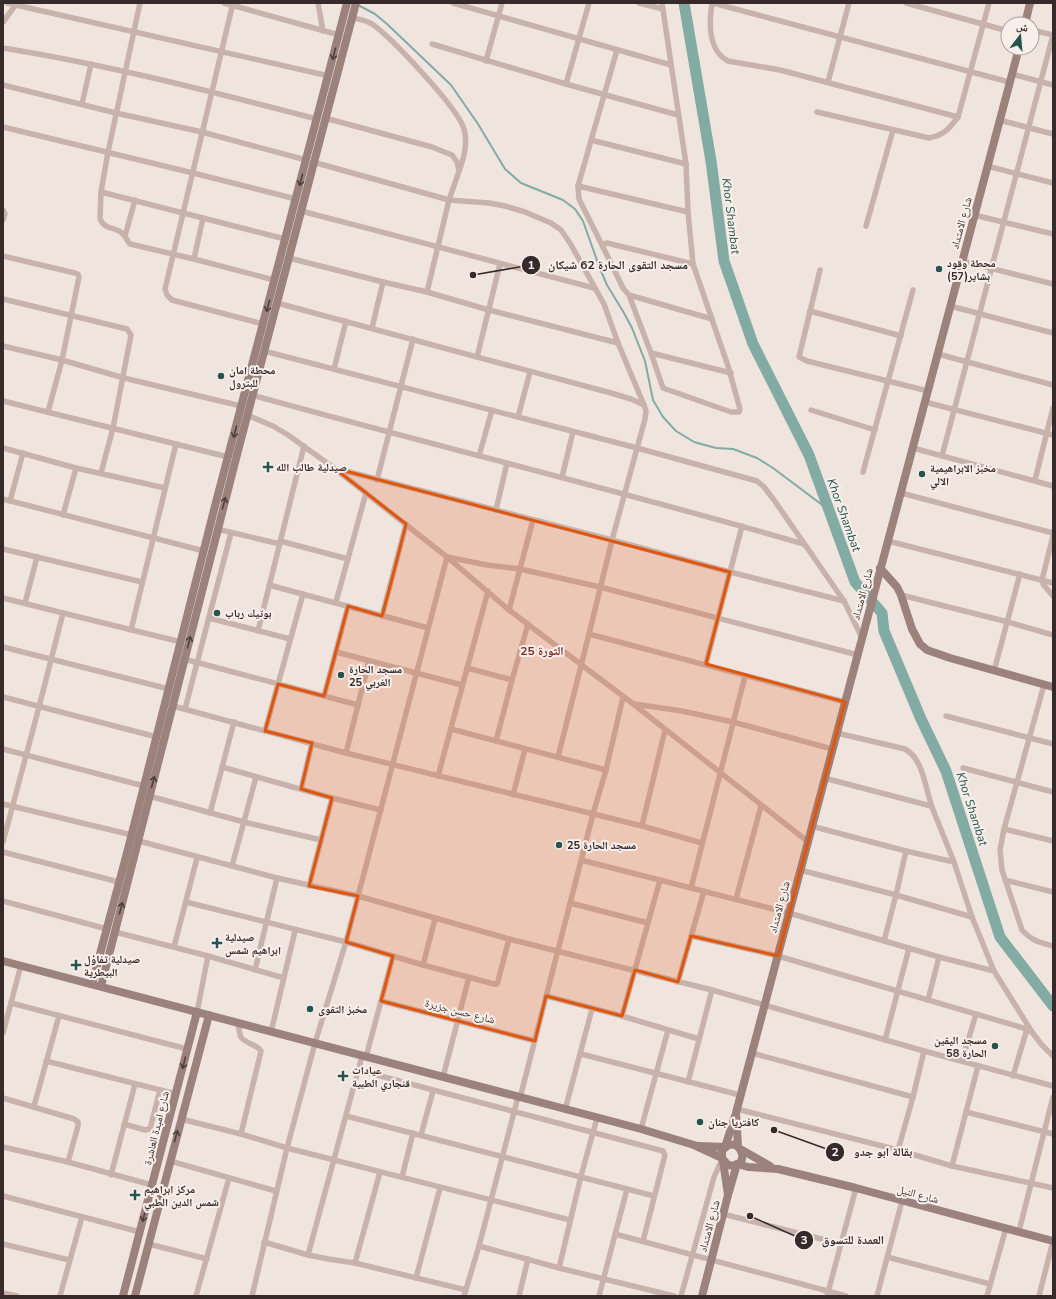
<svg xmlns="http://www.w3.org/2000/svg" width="1056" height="1299" viewBox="0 0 1056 1299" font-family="'Nunito Sans','Noto Naskh Arabic',sans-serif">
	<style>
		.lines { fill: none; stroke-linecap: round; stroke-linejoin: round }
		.stream { stroke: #81aba3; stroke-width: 2 }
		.river { stroke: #81aba3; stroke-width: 11 }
		.street { stroke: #c7b3ac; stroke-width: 5.5 }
		.secondary { stroke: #9b827d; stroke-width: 8 }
		.oneway { stroke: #4f413f }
		.marked { fill: #df570e; fill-opacity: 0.2; stroke: #df570e; stroke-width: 3; stroke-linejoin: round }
		.poi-dot { fill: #24544d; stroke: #f8efeb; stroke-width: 1.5 }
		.labels { text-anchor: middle; stroke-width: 4; stroke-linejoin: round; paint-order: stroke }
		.street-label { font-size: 11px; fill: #362b2a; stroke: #f8efeb }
		.poi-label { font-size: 11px; font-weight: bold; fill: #362b2a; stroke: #f8efeb; text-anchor: start }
		.water-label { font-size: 12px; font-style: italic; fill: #24544d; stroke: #f8efeb }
		.neighbourhood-label { font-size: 12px; font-weight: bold; fill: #7d2d2b; stroke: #f8efeb }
		.leader { fill: none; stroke: #362b2a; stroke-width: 1.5 }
		.callout-dot { fill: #362b2a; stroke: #f8efeb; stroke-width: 1.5 }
		.mark-label { font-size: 12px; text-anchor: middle; font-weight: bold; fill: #fff }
		.callout-label { font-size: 12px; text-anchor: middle; font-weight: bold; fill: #362b2a; stroke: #f8efeb; stroke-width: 4; stroke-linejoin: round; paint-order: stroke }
	</style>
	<rect width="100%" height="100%" fill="#f0e4df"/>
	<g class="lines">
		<path class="stream" d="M358 5 375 14 387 24 451 85 478 124 505 169 521 183 563 200 575 209 583 221 599 266 607 285 624 313 632 328 645 361 653 400 663 417 676 431 694 442 716 448 733 449 757 458 773 468 829 510"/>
		<path class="river" d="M684 3 711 161 724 261 753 344 809 455 855 582 882 613 884 631 921 719 946 771 1000 937 1053 1006"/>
		<g class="street">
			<path d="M7 3 329 76"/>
			<path d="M140 3 108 152 101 192 100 219C105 230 115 227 122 233 126 236 127 241 130 244L194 259 274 280"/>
			<path d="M224 3 339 35"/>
			<path d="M233 3 165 289 167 295 172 300 263 324"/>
			<path d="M318 3 323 31"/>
			<path d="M453 3 671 65"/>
			<path d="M639 3 663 9"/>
			<path d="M712 3C709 22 707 50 728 61L780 70 958 117"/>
			<path d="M713 3 1009 82"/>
			<path d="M906 3 1008 31"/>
			<path d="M352 18C359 19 366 20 372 24 391 37 458 108 464 129 468 143 464 158 459 171"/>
			<path d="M3 22 17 3"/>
			<path d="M1032 30 1053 35"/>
			<path d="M432 44 566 84 678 115"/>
			<path d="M3 48C109 65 213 92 317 119"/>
			<path d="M486 61 502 3"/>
			<path d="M1012 74 1053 85"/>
			<path d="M828 82 849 3"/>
			<path d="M566 84 589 3"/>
			<path d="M3 85 116 113 202 132 306 160"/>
			<path d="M82 104 91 64"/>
			<path d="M817 112 929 138C944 135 949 129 958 117L989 3"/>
			<path d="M325 118 432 147 452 155 457 162 459 171 449 200 427 292"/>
			<path d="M999 120 1053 134"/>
			<path d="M3 127 193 173 296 199"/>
			<path d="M591 140 686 164"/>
			<path d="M313 162 449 200 489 203 505 206 525 212 551 223 561 230 570 243 604 304 618 343 644 405"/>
			<path d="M987 166 1053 183"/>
			<path d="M578 186 688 212"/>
			<path d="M101 192 285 239"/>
			<path d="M3 210 5 214 3 220"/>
			<path d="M301 211C399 236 497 263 594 288"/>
			<path d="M974 215 1053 234"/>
			<path d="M866 226 893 130"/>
			<path d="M125 236 135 200"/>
			<path d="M603 247 579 199 578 186 617 50"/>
			<path d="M3 256 75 273 78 274 79 277 62 360 48 412"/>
			<path d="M289 258 383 282 427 292 489 310 618 343"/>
			<path d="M194 259 203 218"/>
			<path d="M962 261 1053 284"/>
			<path d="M693 264 607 243 604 244 603 247 623 288 629 295 712 319"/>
			<path d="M820 270 799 357 807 361 928 391"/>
			<path d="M629 295 651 353 731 373"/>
			<path d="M3 299 127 329 131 335 113 428 101 473"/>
			<path d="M277 303 611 393 631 399 644 405 646 411 645 419 612 540 589 634"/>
			<path d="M950 306 1053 333"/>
			<path d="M810 311 901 336"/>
			<path d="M372 328 383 282"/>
			<path d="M3 346 62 360 124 378 241 406"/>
			<path d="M264 351 637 448 757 481 764 487 774 500 844 601 862 638"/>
			<path d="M651 353 663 388 731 412H739L740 409 728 366 693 264 688 212 686 164 662 3"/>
			<path d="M938 354 1053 385"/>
			<path d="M477 357 500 264"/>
			<path d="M334 369 346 321"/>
			<path d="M252 395C436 446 621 491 804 544"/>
			<path d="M3 401 228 457"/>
			<path d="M925 402 1053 435"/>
			<path d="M811 410 875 430"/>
			<path d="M247 415 273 426 288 435 334 468 447 557 509 610 632 703 807 841"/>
			<path d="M518 417 530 372"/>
			<path d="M3 448 76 468 165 488"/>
			<path d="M913 448 1053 486"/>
			<path d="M479 456 492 410"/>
			<path d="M942 456 1053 35"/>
			<path d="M338 469 612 540 730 572 844 601"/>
			<path d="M863 472 913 290"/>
			<path d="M562 477 573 432"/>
			<path d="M377 480 413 339"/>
			<path d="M1035 480 1053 408"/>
			<path d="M901 493 1053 533"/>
			<path d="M3 499 204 551"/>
			<path d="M10 501 23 453"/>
			<path d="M496 510 507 463"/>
			<path d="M63 515 76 468"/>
			<path d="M217 529 280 544"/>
			<path d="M1053 536 1042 580 1043 584 1053 596"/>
			<path d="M280 541 348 559"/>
			<path d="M888 541 1053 583"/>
			<path d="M3 549 142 582"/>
			<path d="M269 585 428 628"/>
			<path d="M901 595 1008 622 1053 635"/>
			<path d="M3 598 63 613"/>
			<path d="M336 602 366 493"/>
			<path d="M25 603 37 557"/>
			<path d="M509 610 533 520"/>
			<path d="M382 616 406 524"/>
			<path d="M209 618 290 639"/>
			<path d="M131 630 176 444"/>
			<path d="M258 631 304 446"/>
			<path d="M3 647 169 689"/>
			<path d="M336 652 462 685"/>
			<path d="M184 659 358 705"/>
			<path d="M706 664 742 526"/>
			<path d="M467 668 512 680 528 624"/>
			<path d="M994 671 1020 574"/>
			<path d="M324 696 348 606"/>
			<path d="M3 697 157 737"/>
			<path d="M634 704 682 711 733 722 832 749"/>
			<path d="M173 706 346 753 642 826 702 843"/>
			<path d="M185 709 231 533"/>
			<path d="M946 716 1053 744"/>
			<path d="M451 729 606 770"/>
			<path d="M265 731 303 594"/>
			<path d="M837 733 905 749C924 760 925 788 932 807 939 825 947 844 954 862"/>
			<path d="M496 741 512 680"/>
			<path d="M3 749 144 786"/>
			<path d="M346 753 369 661"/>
			<path d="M558 757 589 634 845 702"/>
			<path d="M222 767 332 798 381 810"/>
			<path d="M963 768 1053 792"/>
			<path d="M438 776 488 591"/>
			<path d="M824 778 931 806"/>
			<path d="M301 789 312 743"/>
			<path d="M513 795 525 749"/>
			<path d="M149 796 244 822 321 840"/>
			<path d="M3 804 132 835"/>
			<path d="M210 813 234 722"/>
			<path d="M642 826 665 730"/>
			<path d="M811 826 906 851 954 862 972 917 994 971 1032 1032 1041 1044 1053 1056"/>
			<path d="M1004 829 1044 685"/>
			<path d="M139 841 277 878 358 896 509 939 712 990 924 1051 1053 1086"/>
			<path d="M1053 841 1004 829 1000 850 1002 870 1022 930C1032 941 1039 942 1053 946"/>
			<path d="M3 842 39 707 63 613 181 642"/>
			<path d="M3 852 119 882"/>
			<path d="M581 860 789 913 939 957 994 971"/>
			<path d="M232 866 256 777"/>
			<path d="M800 870 896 895 972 917"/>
			<path d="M1005 880 1053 892"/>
			<path d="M309 886 332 798"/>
			<path d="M691 888 745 676"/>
			<path d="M736 899 761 806"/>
			<path d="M3 901 107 929"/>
			<path d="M186 902 346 942 423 965 494 984H497L498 981 509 939"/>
			<path d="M570 903 648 923"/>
			<path d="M115 932 208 956 284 978"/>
			<path d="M691 936 778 956 1027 1029 1031 1032"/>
			<path d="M884 941 896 895 906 851"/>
			<path d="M174 947 197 858"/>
			<path d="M423 965 435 919"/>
			<path d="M255 970 277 878"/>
			<path d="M678 982 704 891"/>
			<path d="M546 996 622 1016 699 1039"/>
			<path d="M928 1000 939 957"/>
			<path d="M381 1001 535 1041"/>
			<path d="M11 1003 187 1049"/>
			<path d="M197 1012 208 956"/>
			<path d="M622 1016 660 880"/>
			<path d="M238 1024C239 1028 239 1033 241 1037 245 1044 257 1044 261 1051L241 1134"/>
			<path d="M271 1032 295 931"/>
			<path d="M3 1033 21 965"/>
			<path d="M885 1040 909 948"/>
			<path d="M752 1053 913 1097"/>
			<path d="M581 1054 740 1095"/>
			<path d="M366 1057 393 956"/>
			<path d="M46 1061 176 1094"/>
			<path d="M962 1061 976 1014"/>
			<path d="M358 1070 663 1151 665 1155 643 1241"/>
			<path d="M1013 1076 1027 1029"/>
			<path d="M443 1077 469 977"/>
			<path d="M688 1082 712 990"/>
			<path d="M3 1098 74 1119 78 1122V1126L68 1162"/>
			<path d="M520 1098 593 814 606 770 623 697"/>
			<path d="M34 1106 59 1016"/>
			<path d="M737 1109 898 1150 952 1166 1053 1188"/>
			<path d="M565 1110 592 1009"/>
			<path d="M966 1112 1053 1134"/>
			<path d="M346 1116 654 1196"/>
			<path d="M181 1119 241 1134 287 1148 570 1220"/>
			<path d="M124 1124 145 1130 150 1129 160 1090"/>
			<path d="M641 1129 668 1030"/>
			<path d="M421 1135 433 1091"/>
			<path d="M3 1147 68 1162 152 1185"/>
			<path d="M898 1150 913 1097 924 1051"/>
			<path d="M170 1161 276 1191"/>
			<path d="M952 1166 978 1066"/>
			<path d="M111 1175 135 1084"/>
			<path d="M402 1177 413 1133"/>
			<path d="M3 1196 140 1232"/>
			<path d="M723 1214 841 1244"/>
			<path d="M1019 1231 1053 1097"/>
			<path d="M615 1234 846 1296"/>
			<path d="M264 1242 308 1255 328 1259 355 1263 466 1290"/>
			<path d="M3 1244 69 1260"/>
			<path d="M149 1244 207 1259"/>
			<path d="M479 1246 559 1268 674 1296"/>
			<path d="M308 1255 362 1056"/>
			<path d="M887 1257 990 1284"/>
			<path d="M355 1263 380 1172"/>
			<path d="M559 1268 581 1176 597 1118"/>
			<path d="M416 1278 440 1188"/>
			<path d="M3 1293 17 1296"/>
			<path d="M60 1296 82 1217"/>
			<path d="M196 1296 229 1178"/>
			<path d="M252 1296 287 1148 315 1043 346 942 447 557 487 565 520 569 600 587 858 655"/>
			<path d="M464 1296 479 1246 518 1097"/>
			<path d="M519 1296 528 1259"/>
			<path d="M599 1296 627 1189"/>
			<path d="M681 1296 714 1177 722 1159"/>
			<path d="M827 1296 856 1188"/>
			<path d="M877 1296 902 1201"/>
			<path d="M987 1296 1006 1228"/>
			<path d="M1039 1296 1053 1241"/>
		</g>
		<g class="secondary">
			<path d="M1025 24 1030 3"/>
			<path d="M880 568 897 587 901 595 912 629 920 644 927 650 950 658 1053 687"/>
			<path d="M3 961 641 1129 694 1145 722 1158 728 1165C755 1170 738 1129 722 1151V1158"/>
			<path d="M92 984 127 853 215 506 347 3"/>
			<path d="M101 986 240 443 356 3"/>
			<path d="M699 1146 725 1147"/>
			<path d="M738 1146 736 1113 737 1109 1019 48"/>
			<path d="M725 1147 735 1116"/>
			<path d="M742 1150 770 1166"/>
			<path d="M738 1164 748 1167 778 1169 856 1188 1053 1241"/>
			<path d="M729 1192 737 1164"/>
			<path d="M123 1296 197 1012"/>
			<path d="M135 1296 209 1015"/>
			<path d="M702 1296 728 1195 723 1161"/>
		</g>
	</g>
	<defs><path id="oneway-shaft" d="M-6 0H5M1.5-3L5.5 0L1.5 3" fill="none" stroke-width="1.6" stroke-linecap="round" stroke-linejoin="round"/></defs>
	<g class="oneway">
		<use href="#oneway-shaft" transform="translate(334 54) rotate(104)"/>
		<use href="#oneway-shaft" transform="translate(301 180) rotate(105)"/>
		<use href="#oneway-shaft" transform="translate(268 306) rotate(105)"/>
		<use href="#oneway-shaft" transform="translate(235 432) rotate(104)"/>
		<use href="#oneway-shaft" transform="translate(224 503) rotate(-75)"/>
		<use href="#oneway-shaft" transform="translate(189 642) rotate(-76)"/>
		<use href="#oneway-shaft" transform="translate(153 782) rotate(-75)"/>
		<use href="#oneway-shaft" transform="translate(121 908) rotate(-75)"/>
		<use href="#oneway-shaft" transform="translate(184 1063) rotate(104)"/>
		<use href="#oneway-shaft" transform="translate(176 1136) rotate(-75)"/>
		<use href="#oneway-shaft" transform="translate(144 1216) rotate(105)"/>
	</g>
	<path class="marked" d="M334 468 730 572 706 664 845 702 778 956 691 936 678 982 635 970 622 1016 546 996 535 1041 381 1001 393 956 346 942 358 896 309 886 332 798 301 789 312 743 265 731 278 684 324 696 348 606 382 616 393 575 406 524Z"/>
	<g class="poi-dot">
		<circle cx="939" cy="269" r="4"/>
		<circle cx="221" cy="376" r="4"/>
		<path d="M266 461h4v4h4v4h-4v4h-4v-4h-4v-4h4z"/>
		<circle cx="922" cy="474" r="4"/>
		<circle cx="217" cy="613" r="4"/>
		<circle cx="341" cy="675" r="4"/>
		<circle cx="559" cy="845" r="4"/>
		<path d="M215 937h4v4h4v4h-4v4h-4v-4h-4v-4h4z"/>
		<path d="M74 959h4v4h4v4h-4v4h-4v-4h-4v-4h4z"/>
		<circle cx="310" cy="1009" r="4"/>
		<circle cx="995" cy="1046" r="4"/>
		<path d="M341 1070h4v4h4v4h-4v4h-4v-4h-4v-4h4z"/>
		<circle cx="700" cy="1122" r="4"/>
		<path d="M133 1189h4v4h4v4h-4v4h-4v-4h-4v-4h4z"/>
	</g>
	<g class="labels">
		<g class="street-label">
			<text transform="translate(961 223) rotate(-75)" y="4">شارع الامتداد</text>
			<text transform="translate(862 594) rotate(-75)" y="4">شارع الامتداد</text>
			<text transform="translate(779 907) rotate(-75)" y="4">شارع الامتداد</text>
			<text transform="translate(460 1011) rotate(14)" y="4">شارع حسن جزيرة</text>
			<text transform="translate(156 1128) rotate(-76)" y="4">شارع امبدة العاشرة</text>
			<text transform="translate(918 1194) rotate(15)" y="4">شارع النيل</text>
			<text transform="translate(709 1226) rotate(-75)" y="4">شارع الامتداد</text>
		</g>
		<g class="poi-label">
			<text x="947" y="267">محطة وقود<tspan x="947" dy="13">بشاير(57)</tspan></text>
			<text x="229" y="374">محطة امان<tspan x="229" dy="13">للبترول</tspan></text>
			<text x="276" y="471">صيدلية طالب الله</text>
			<text x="930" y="472">مخبز الابراهيمية<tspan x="930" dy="13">الالي</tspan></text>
			<text x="225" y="617">بوتيك رباب</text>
			<text x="349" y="673">مسجد الحارة<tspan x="349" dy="13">25 الغربي</tspan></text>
			<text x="567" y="849">مسجد الحارة 25</text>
			<text x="225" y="941">صيدلية<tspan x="225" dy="13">ابراهيم شمس</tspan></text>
			<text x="84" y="963">صيدلية تفاؤل<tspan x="84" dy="13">البيطرية</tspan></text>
			<text x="318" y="1013">مخبز التقوى</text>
			<text x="987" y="1044" text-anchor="end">مسجد اليقين<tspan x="987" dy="13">الحارة 58</tspan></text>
			<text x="352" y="1074">عيادات<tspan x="352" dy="13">قنجاري الطبية</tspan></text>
			<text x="708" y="1126">كافتريا جنان</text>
			<text x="144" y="1193">مركز ابراهيم<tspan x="144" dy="13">شمس الدين الطبي</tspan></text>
		</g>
		<g class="water-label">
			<text transform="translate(731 216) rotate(83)" y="4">Khor Shambat</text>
			<text transform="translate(844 515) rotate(70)" y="4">Khor Shambat</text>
			<text transform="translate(972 809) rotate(72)" y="4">Khor Shambat</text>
		</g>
		<g class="neighbourhood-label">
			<text x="542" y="655">الثورة 25</text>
		</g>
	</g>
	<path class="leader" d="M473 275L531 265M774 1130L835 1152M750 1216L804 1240"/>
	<g class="callout-dot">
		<circle cx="473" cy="275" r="4"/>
		<circle cx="774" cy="1130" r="4"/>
		<circle cx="750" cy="1216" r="4"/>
		<circle cx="531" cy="265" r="10"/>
		<circle cx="835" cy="1152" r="10"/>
		<circle cx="804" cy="1240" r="10"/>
	</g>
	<g class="mark-label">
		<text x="531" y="269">1</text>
		<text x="835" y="1156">2</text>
		<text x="804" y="1244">3</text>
	</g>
	<g class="callout-label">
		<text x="618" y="269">مسجد التقوى الحارة 62 شيكان</text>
		<text x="883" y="1156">بقالة ابو جدو</text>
		<text x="853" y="1244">العمدة للتسوق</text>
	</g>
	<rect width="1056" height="1299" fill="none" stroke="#362b2a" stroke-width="8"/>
	<g transform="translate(1020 36) rotate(16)"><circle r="19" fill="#f8efeb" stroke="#aaa19e"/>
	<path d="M0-3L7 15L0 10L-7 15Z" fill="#24544d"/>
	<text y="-6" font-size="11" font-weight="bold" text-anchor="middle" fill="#362b2a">ش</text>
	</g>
</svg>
